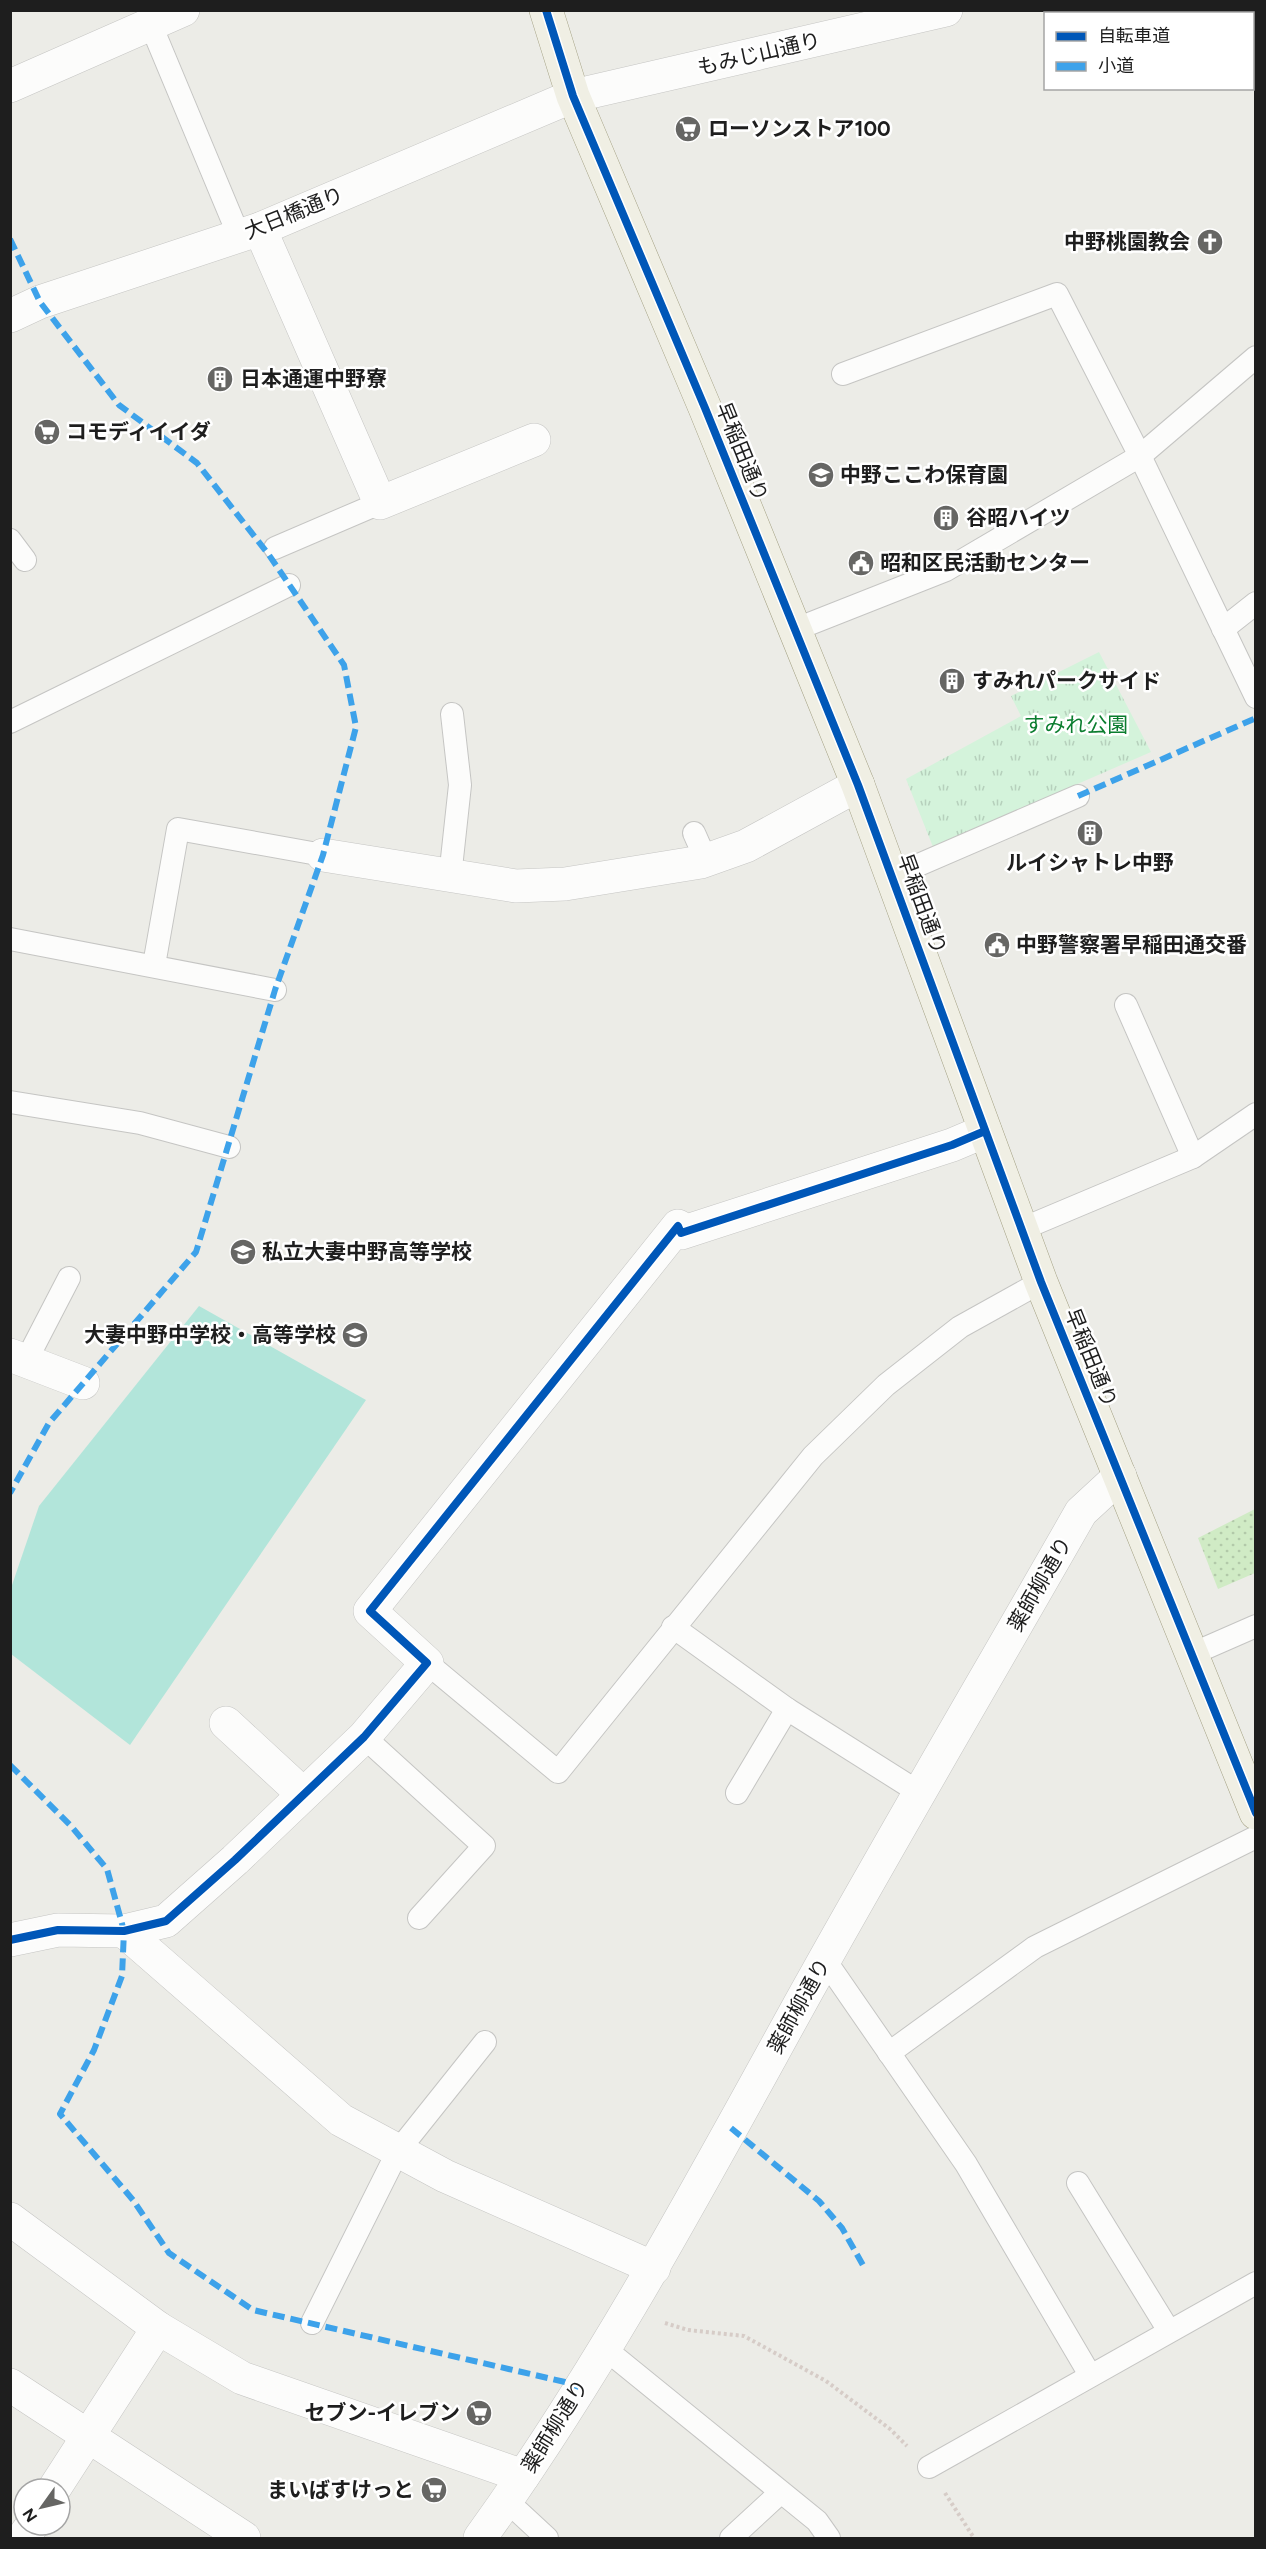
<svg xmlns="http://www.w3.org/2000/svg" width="1266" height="2549" viewBox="0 0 1266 2549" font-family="Figtree,'Noto Sans JP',sans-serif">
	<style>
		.grass { fill: url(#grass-dots) }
		.park { fill: url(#park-tufts) }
		.pitch { fill: #b2e5da }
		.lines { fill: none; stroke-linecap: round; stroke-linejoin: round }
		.service-casing { stroke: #c5c5c3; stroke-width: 24 }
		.minor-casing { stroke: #c5c5c3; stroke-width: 34 }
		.tertiary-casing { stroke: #c5c5c3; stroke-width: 34 }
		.primary-casing { stroke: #a3a083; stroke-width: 34 }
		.path { stroke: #d6ccc7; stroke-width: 4; stroke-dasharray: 3 3; stroke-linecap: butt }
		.service { stroke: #fcfcfb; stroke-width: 22 }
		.minor { stroke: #fcfcfb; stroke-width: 33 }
		.tertiary { stroke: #fcfcfb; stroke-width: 33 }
		.primary { stroke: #f0efe4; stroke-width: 33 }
		.quiet { stroke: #3da2ea; stroke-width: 6; stroke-dasharray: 12 6; stroke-linecap: butt }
		.cycleway-casing { stroke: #fff; stroke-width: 11 }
		.cycleway { stroke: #0057b8; stroke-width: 8 }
		.labels { text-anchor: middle; stroke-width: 5; stroke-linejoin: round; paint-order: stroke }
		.street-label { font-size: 21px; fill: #1e1e1e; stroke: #fff }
		.poi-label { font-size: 21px; font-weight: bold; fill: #1e1e1e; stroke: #fff; text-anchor: start }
		.park-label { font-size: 21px; fill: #0b7d2f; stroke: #fff }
	</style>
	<defs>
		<pattern id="grass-dots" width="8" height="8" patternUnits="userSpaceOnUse" patternTransform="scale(1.5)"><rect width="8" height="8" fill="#d0ebc5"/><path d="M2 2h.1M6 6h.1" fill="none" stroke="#b2c9a9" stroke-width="1.8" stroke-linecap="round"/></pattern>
		<pattern id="park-tufts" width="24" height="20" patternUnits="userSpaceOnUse" patternTransform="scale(1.5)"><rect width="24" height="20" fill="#d4f3db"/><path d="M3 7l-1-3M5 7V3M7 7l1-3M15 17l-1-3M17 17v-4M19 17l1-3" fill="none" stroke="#b6d0bc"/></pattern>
	</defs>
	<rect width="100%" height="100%" fill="#ecece7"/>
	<path class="grass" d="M1255 1509V1573L1218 1589 1198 1538Z"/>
	<path class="park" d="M1099 652 1151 752 933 847 906 779 1021 716 1011 696Z"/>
	<path class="pitch" d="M199 1306 366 1400 130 1745 11 1654V1588L39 1506Z"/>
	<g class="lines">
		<defs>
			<g id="service">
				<path d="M151 25 239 236"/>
				<path d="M843 374 1057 294 1140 456 1256 697"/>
				<path d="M10 540 25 560"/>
				<path d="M275 548 380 503"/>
				<path d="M1223 629 1256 603"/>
				<path d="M794 630 946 570 1140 456 1256 357"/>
				<path d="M10 722 289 585"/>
				<path d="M694 833 706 860"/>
				<path d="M893 876 1078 796"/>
				<path d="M450 877 460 785 452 714"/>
				<path d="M10 939 275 990"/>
				<path d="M154 965 178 829 323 855"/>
				<path d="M1126 1005 1193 1157"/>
				<path d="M10 1102 140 1123 229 1147"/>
				<path d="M1022 1229 1193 1157 1256 1114"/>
				<path d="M26 1361 69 1278"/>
				<path d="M673 1627 787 1709 920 1793"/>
				<path d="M1192 1654 1256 1626"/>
				<path d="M427 1663 558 1772 813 1456 886 1385 960 1327 1041 1282"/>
				<path d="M364 1737 484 1846 419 1918"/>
				<path d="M737 1793 787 1709"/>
				<path d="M825 1960 966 2164 1090 2375"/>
				<path d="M889 2053 1035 1947 1256 1837"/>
				<path d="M1078 2183 1169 2331"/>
				<path d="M312 2323 398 2151 485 2042"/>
				<path d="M604 2348 817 2521 829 2538"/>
				<path d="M929 2467 1256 2283"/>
				<path d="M507 2501 547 2538"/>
				<path d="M731 2538 780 2493"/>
			</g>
			<g id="minor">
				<path d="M10 86 183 10"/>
				<path d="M260 229 380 503 534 440"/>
				<path d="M323 855 516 886 565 884 701 862 746 846 858 785"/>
				<path d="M10 1355 83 1383"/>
				<path d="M226 1723 303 1794"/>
				<path d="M124 1931 341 2120 445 2176 654 2268"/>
				<path d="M10 1940 58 1930 124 1931 166 1921 235 1860 364 1737 427 1663 370 1611 678 1226 681 1233 952 1145 985 1131"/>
				<path d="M10 2219 158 2328"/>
				<path d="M10 2385 244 2538"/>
				<path d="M54 2489 158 2328 242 2378 523 2476"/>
				<path d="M23 2538 32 2525"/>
			</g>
			<g id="tertiary">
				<path d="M10 316 40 302 260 229 573 96 946 10"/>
				<path d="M480 2538C602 2369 701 2183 802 2000 893 1836 988 1675 1081 1512L1120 1476"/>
			</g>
			<path id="primary" d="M546 10 573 96 705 408 858 785 1041 1282 1256 1813"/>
		</defs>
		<use href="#service" class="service-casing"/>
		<use href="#minor" class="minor-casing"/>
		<use href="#tertiary" class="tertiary-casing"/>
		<use href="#primary" class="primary-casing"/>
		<g class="path">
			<path d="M665 2323 688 2330 744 2336 826 2381 890 2429 907 2446"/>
			<path d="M945 2493 974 2538"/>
		</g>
		<use href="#service" class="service"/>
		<use href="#minor" class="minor"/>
		<use href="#tertiary" class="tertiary"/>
		<use href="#primary" class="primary"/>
		<g class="quiet">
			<path d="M10 239 40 302 119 405 197 463 269 555 344 665 356 727 323 855 275 990 196 1252 49 1423 10 1493"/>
			<path d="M1078 796 1256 718"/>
			<path d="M10 1765 71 1826 107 1869 124 1931 122 1976 94 2050 60 2114 133 2200 169 2253 253 2310 565 2382 579 2387"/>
			<path d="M731 2128 819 2201 842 2228 864 2267"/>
		</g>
		<defs>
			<g id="cycleway">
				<path d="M546 10 573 96 705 408 858 785 1041 1282 1256 1813"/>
				<path d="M10 1940 58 1930 124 1931 166 1921 235 1860 364 1737 427 1663 370 1611 678 1226 681 1233 952 1145 985 1131"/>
			</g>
		</defs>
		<use href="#cycleway" class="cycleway-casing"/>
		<use href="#cycleway" class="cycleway"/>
	</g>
	<defs>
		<symbol id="supermarket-disc" viewBox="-11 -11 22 22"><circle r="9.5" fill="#666664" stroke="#fff"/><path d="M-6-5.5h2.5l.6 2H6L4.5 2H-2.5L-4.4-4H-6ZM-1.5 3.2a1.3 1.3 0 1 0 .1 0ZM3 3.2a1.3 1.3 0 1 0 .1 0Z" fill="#fff"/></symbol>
		<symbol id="church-disc" viewBox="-11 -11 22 22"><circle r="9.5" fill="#666664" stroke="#fff"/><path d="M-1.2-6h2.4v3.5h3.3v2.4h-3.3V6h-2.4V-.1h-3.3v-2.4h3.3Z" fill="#fff"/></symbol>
		<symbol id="building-disc" viewBox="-11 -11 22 22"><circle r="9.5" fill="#666664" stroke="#fff"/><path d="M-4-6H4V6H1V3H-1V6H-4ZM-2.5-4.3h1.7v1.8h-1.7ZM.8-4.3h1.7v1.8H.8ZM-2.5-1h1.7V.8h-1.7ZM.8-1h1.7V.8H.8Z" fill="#fff"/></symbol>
		<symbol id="school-disc" viewBox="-11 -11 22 22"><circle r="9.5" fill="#666664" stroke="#fff"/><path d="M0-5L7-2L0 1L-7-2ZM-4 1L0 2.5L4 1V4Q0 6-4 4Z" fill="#fff"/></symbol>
		<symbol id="civic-disc" viewBox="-11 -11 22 22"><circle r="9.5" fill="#666664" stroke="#fff"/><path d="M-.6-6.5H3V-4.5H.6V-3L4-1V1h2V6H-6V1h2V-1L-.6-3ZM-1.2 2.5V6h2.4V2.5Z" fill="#fff"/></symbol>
	</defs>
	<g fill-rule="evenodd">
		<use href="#supermarket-disc" x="673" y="114" width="30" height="30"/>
		<use href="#church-disc" x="1195" y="227" width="30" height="30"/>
		<use href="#building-disc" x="205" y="364" width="30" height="30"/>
		<use href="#supermarket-disc" x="32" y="417" width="30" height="30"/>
		<use href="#school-disc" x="806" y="460" width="30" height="30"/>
		<use href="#building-disc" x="931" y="503" width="30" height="30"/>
		<use href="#civic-disc" x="846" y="548" width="30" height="30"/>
		<use href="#building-disc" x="937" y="666" width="30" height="30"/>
		<use href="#building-disc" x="1075" y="818" width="30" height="30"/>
		<use href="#civic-disc" x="982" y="930" width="30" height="30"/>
		<use href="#school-disc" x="228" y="1237" width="30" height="30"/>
		<use href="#school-disc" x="340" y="1320" width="30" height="30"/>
		<use href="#supermarket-disc" x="464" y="2398" width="30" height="30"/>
		<use href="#supermarket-disc" x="419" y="2475" width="30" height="30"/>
	</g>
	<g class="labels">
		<g class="street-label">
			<text transform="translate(759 54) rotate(-13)" y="7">もみじ山通り</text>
			<text transform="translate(294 213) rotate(-22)" y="7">大日橋通り</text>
			<text transform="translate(742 452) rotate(68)" y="7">早稲田通り</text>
			<text transform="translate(922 904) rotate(70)" y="7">早稲田通り</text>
			<text transform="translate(1091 1358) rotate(68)" y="7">早稲田通り</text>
			<text transform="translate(1040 1584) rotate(-60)" y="7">薬師柳通り</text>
			<text transform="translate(799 2006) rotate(-61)" y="7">薬師柳通り</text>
			<text transform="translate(555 2426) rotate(-58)" y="7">薬師柳通り</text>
		</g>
		<g class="poi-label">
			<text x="708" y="136">ローソンストア100</text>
			<text x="1190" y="249" text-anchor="end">中野桃園教会</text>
			<text x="240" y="386">日本通運中野寮</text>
			<text x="66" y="439">コモディイイダ</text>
			<text x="840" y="482">中野ここわ保育園</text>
			<text x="966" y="525">谷昭ハイツ</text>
			<text x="880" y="570">昭和区民活動センター</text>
			<text x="972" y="688">すみれパークサイド</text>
			<text x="1090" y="870" text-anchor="middle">ルイシャトレ中野</text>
			<text x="1016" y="952">中野警察署早稲田通交番</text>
			<text x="262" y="1259">私立大妻中野高等学校</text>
			<text x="336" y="1342" text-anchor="end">大妻中野中学校・高等学校</text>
			<text x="460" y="2420" text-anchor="end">セブン-イレブン</text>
			<text x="414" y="2497" text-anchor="end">まいばすけっと</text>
		</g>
		<g class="park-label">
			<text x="1076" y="732">すみれ公園</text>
		</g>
	</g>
	<rect width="1266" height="2549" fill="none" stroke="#1e1e1e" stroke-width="24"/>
	<rect x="1044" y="12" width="210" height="78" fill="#ffffff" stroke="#a5a5a5" stroke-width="1.5"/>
	<rect x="1056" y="32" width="30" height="9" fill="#0057b8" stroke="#a5a5a5" stroke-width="1.5"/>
	<text x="1098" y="42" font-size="18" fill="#1e1e1e">自転車道</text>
	<rect x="1056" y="62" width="30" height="9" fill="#3da2ea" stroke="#a5a5a5" stroke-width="1.5"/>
	<text x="1098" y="72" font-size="18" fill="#1e1e1e">小道</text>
	<g transform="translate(42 2507) rotate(236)"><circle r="28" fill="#ffffff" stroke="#a5a5a5" stroke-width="1.5"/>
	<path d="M0-4.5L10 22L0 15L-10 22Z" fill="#666664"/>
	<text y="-9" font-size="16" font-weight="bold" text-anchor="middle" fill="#1e1e1e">N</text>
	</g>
</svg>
